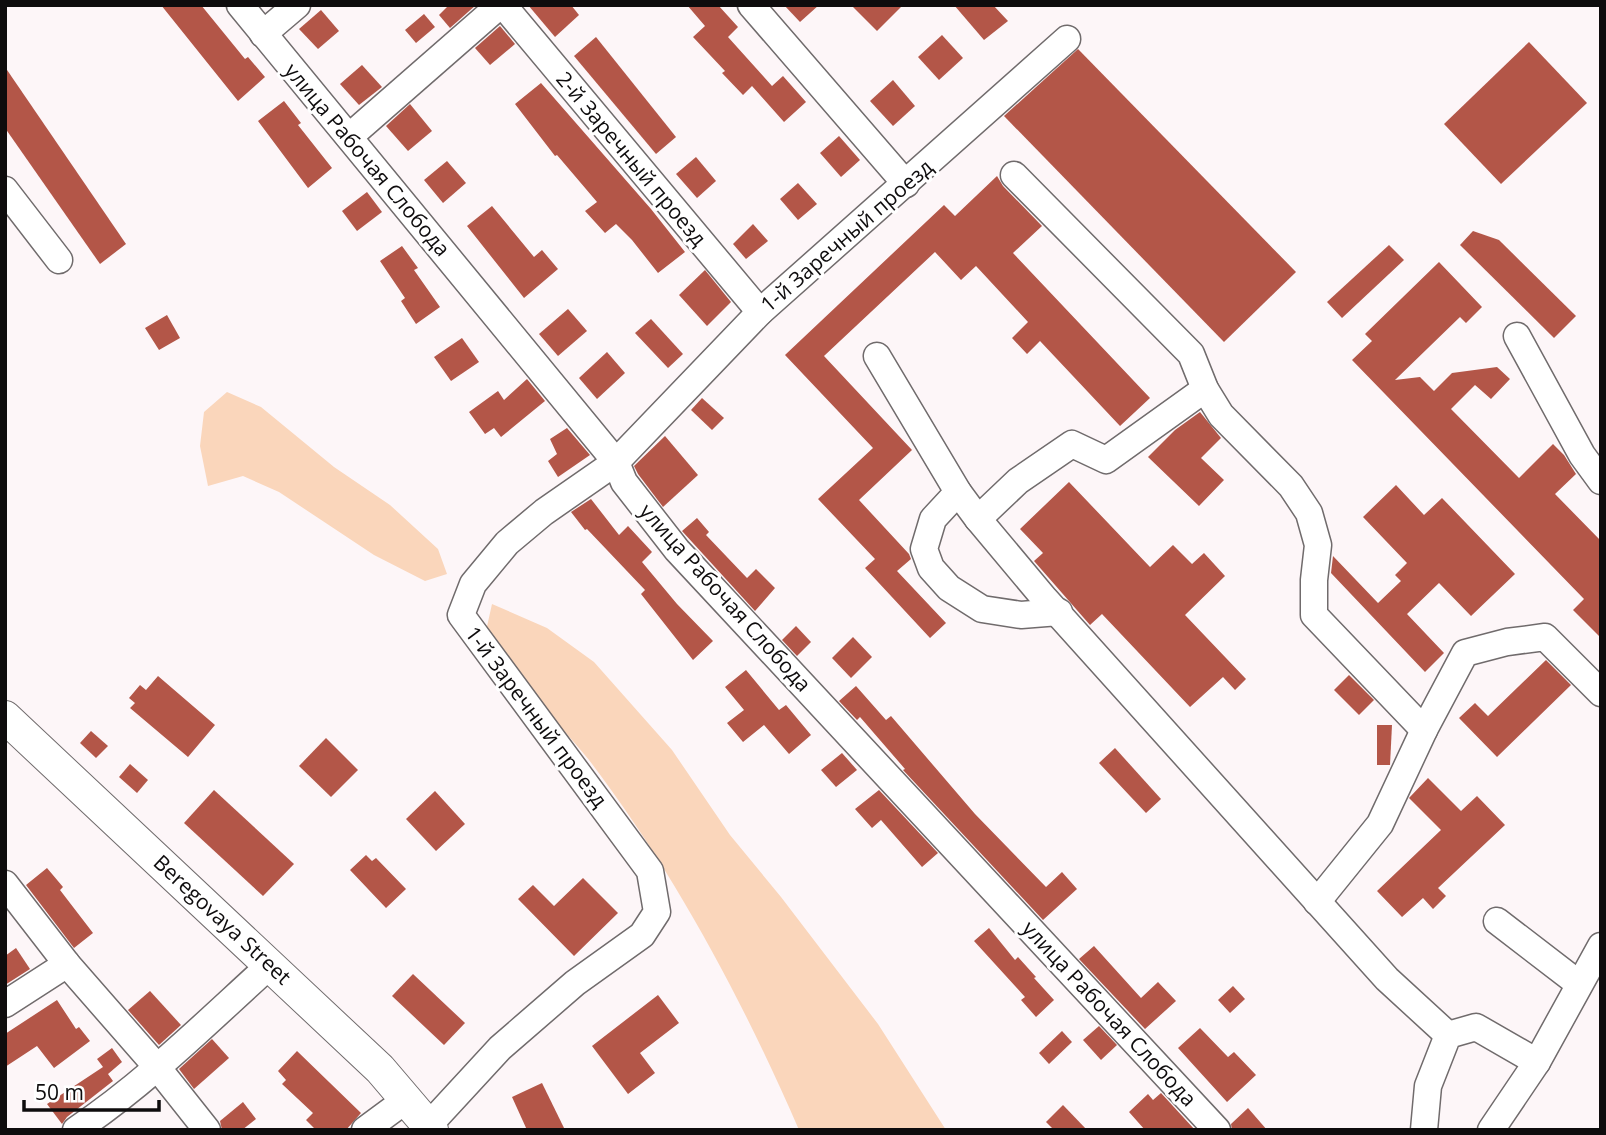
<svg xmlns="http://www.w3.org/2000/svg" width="1606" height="1135" viewBox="0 0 1606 1135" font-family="'Open Sans',sans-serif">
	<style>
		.green { fill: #fad6bb }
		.building { fill: #b35648 }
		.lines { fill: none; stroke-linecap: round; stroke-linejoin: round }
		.minor-casing { stroke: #706b6c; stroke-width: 29 }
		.major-casing { stroke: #706b6c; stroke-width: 34 }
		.minor { stroke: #fff; stroke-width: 26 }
		.major { stroke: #fff; stroke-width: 32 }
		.labels { text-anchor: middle; stroke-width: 6; stroke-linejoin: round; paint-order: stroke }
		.street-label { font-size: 21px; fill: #0e0c0d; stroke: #fff }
	</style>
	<rect width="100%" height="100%" fill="#fdf6f8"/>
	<g class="green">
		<path d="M227 392 261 407 334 467 390 505 438 549 447 574 425 581 374 555 279 492 243 476 208 486 200 446 204 412Z"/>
		<path d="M492 604 547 628 594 662 672 750 730 835 781 897 878 1024 946 1130H799C743 1001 675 873 589 760 570 736 548 715 529 692 514 673 501 651 486 631Z"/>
	</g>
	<g class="building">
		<path d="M161 5H201L245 59 248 57 265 77 238 101Z"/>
		<path d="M449 5H476L450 28 439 15Z"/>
		<path d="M528 5H571L579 15 555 37Z"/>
		<path d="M687 5H718L738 27 728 37 772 86 783 76 806 102 784 122 752 86 743 95 722 73 725 71 693 37 705 26Z"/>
		<path d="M784 5H819L800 22Z"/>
		<path d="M851 5H903L877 31Z"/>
		<path d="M954 5H993L1008 21 984 40Z"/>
		<path d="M321 10 339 31 318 49 299 29Z"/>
		<path d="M424 14 435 27 416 43 405 30Z"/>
		<path d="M500 26 515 44 490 65 475 48Z"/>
		<path d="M942 35 963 58 939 80 918 57Z"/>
		<path d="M596 37 676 137 656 154 574 56Z"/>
		<path d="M1529 42 1587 103 1501 184 1444 124Z"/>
		<path d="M1078 49 1296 272 1224 342 1004 116Z"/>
		<path d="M362 65 382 87 359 105 340 84Z"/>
		<path d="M5 67 126 244 100 264 5 128Z"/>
		<path d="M893 80 915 106 893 126 870 101Z"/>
		<path d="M541 83 651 209 685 252 658 273 632 240 616 224 605 233 585 211 597 202 557 155 555 156 515 104Z"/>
		<path d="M284 101 301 123 298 125 332 168 308 188 258 121Z"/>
		<path d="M410 104 432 131 408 151 386 126Z"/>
		<path d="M839 136 860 160 841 177 820 153Z"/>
		<path d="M696 157 716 181 697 198 676 174Z"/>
		<path d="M447 161 466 183 443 203 424 180Z"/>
		<path d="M997 176 1003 186 1042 226 1013 253 1150 398 1120 426 1040 341 1027 354 1012 338 1028 322 976 266 961 280 935 252 824 356 912 450 859 500 909 554 911 559 897 571 946 623 930 638 865 568 875 559 818 499 873 448 785 355 944 205 955 216Z"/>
		<path d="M798 183 817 204 798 220 780 199Z"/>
		<path d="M367 192 382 212 357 231 342 211Z"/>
		<path d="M492 206 534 257 542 250 558 269 524 298 467 226Z"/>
		<path d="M753 224 768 241 746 259 733 244Z"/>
		<path d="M1473 231 1499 240 1576 316 1554 338 1460 245Z"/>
		<path d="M1389 245 1404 260 1342 318 1327 302Z"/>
		<path d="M402 246 418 268 414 270 440 307 416 324 401 301 405 298 380 261Z"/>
		<path d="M1439 262 1482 307 1466 323 1460 317 1395 380 1420 377 1434 391 1452 373 1497 367 1510 379 1491 399 1475 385 1451 409 1519 478 1553 444 1564 455 1576 474 1555 494 1601 541V638L1573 610 1584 599 1352 360 1372 341 1365 334Z"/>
		<path d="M705 270 731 302 707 326 679 295Z"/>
		<path d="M568 309 587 331 558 356 539 334Z"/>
		<path d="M167 315 180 338 159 350 145 328Z"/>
		<path d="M651 319 683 354 668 368 635 333Z"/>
		<path d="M462 338 479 362 451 381 434 357Z"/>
		<path d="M607 352 625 373 597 399 579 378Z"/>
		<path d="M527 379 545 401 501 437 494 428 485 434 469 412 498 391 504 400Z"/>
		<path d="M702 398 724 418 712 430 691 410Z"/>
		<path d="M1200 412 1221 438 1201 458 1224 480 1199 506 1148 457 1175 430Z"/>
		<path d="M567 428 590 455 558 477 548 461 557 454 550 439Z"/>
		<path d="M665 436 698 475 663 507 638 474 634 466Z"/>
		<path d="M1069 482 1150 567 1173 545 1192 564 1204 553 1225 576 1185 615 1246 679 1235 690 1223 677 1190 707 1102 614 1090 625 1034 561 1043 553 1020 529Z"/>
		<path d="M1396 485 1424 515 1442 498 1515 574 1471 616 1439 583 1407 614 1444 653 1425 672 1331 573 1333 556 1378 603 1401 581 1395 575 1407 563 1363 517Z"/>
		<path d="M591 499 619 535 628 526 652 552 642 562 677 604 713 641 693 660 641 594 645 590 587 529 585 530 571 512Z"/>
		<path d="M697 518 709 532 706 535 747 578 756 569 775 588 755 611 682 531Z"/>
		<path d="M796 626 811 642 797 656 782 640Z"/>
		<path d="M853 637 872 657 851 678 832 658Z"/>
		<path d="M1546 660 1571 685 1497 757 1459 718 1475 703 1488 716Z"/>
		<path d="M746 670 779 710 786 705 811 735 789 754 764 725 743 742 727 723 744 710 725 687Z"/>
		<path d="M1349 675 1374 700 1359 715 1334 690Z"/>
		<path d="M158 676 215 725 188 757 130 708 135 703 129 698 140 685 146 690Z"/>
		<path d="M856 686 886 720 891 716 975 814 1046 887 1062 872 1077 889 1043 920 903 770 905 769 860 717 857 720 839 701Z"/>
		<path d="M1377 725H1392L1390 765H1377Z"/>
		<path d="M91 731 108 746 96 758 80 743Z"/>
		<path d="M326 738 358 770 331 797 299 766Z"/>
		<path d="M1115 748 1161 799 1146 813 1099 763Z"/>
		<path d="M842 753 857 770 836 787 821 770Z"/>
		<path d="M130 764 148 780 137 793 119 777Z"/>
		<path d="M1428 778 1461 811 1477 796 1505 825 1438 888 1446 896 1433 909 1423 898 1402 917 1377 891 1441 830 1409 798Z"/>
		<path d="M214 790 294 864 263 896 184 823Z"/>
		<path d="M879 790 938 853 922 867 881 820 872 828 855 809Z"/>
		<path d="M435 791 465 824 436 851 406 819Z"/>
		<path d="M366 855 372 861 376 858 406 889 386 908 350 870Z"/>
		<path d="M47 868 63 887 60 890 93 933 74 948 26 885Z"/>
		<path d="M583 878 618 913 574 956 518 899 533 885 554 906Z"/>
		<path d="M989 928 1015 960 1018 957 1036 977 1034 978 1054 1000 1036 1017 1021 1000 1025 997 974 941Z"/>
		<path d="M1094 946 1141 998 1158 982 1176 1001 1145 1029 1079 959Z"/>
		<path d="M16 948 30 969 5 985V956Z"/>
		<path d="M413 974 465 1023 444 1045 392 996Z"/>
		<path d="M1233 986 1245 999 1230 1013 1218 1000Z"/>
		<path d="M150 991 181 1025 159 1045 128 1010Z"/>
		<path d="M658 995 679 1023 640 1053 655 1073 628 1094 592 1046Z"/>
		<path d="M57 1000 76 1029 79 1027 90 1041 54 1068 37 1046 5 1067V1034Z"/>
		<path d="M1099 1026 1117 1045 1101 1060 1083 1040Z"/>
		<path d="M1200 1028 1228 1057 1234 1052 1256 1075 1227 1102 1178 1048Z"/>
		<path d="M1062 1031 1072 1042 1049 1064 1039 1053Z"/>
		<path d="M212 1039 229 1058 194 1089 179 1069Z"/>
		<path d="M112 1048 122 1062 108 1074 113 1081 67 1117 62 1124 47 1104 103 1067 97 1059Z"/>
		<path d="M297 1051 361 1113 346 1130H316L306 1120 313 1113 282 1084 286 1080 278 1071Z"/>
		<path d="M542 1083 565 1130H527L512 1097Z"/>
		<path d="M1161 1093 1195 1130H1145L1129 1112 1148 1094 1153 1100Z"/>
		<path d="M243 1102 256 1119 242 1130H222L220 1121Z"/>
		<path d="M1063 1105 1087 1130H1054L1046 1122Z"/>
		<path d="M1248 1108 1267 1130H1232L1231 1124Z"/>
	</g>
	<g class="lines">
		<defs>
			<g id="minor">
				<path d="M240 5 616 462 624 482 677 550 1217 1130"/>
				<path d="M503 5 760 312"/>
				<path d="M751 5 906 184"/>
				<path d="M263 34 297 5"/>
				<path d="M349 137 500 5"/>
				<path d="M1014 175 1191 354 1205 389 1221 415 1291 486 1309 513 1318 545 1314 580V615L1424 730"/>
				<path d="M5 190 59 260"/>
				<path d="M1517 336 1582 455 1601 481"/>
				<path d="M877 356 958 492 978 519 1045 599 1387 979 1448 1035"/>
				<path d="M958 492 933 519 924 549 931 568 949 588 982 609 1021 615 1059 612"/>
				<path d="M978 519 1018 481 1072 444 1106 460 1205 389"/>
				<path d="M5 884 67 964 157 1067 207 1130"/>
				<path d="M1317 902 1380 824 1424 730 1465 653 1507 642 1545 637 1601 693"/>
				<path d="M1497 921 1579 984"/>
				<path d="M5 1004 67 964"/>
				<path d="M429 1125 500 1048 575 983 642 935 657 912 650 871 461 615 473 584 507 543 544 512 616 462 760 312 1067 39"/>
				<path d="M76 1130C146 1083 207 1022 270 965"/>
				<path d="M365 1130 407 1099"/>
				<path d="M1424 1130 1428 1086 1448 1035 1476 1027 1537 1062"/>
				<path d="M1491 1130 1537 1062 1601 946"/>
			</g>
			<path id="major" d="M5 717 380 1069 432 1130"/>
		</defs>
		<use href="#minor" class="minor-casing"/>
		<use href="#major" class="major-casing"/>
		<use href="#minor" class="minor"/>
		<use href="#major" class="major"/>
	</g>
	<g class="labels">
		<g class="street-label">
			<text transform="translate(631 159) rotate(50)" y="7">2-й Заречный проезд</text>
			<text transform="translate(367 160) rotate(50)" y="7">улица Рабочая Слобода</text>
			<text transform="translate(847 236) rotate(-41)" y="7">1-й Заречный проезд</text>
			<text transform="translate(725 598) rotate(48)" y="7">улица Рабочая Слобода</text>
			<text transform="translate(536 717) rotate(53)" y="7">1-й Заречный проезд</text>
			<text transform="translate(222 920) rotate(43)" y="7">Beregovaya Street</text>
			<text transform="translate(1109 1014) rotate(47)" y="7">улица Рабочая Слобода</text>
		</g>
	</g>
	<rect width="1606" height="1135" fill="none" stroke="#0e0c0d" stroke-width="14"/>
	<path d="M24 1100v10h135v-10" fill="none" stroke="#0e0c0d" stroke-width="3.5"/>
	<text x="35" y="1100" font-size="21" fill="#0e0c0d" stroke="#ffffff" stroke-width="5" paint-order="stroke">50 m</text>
</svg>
